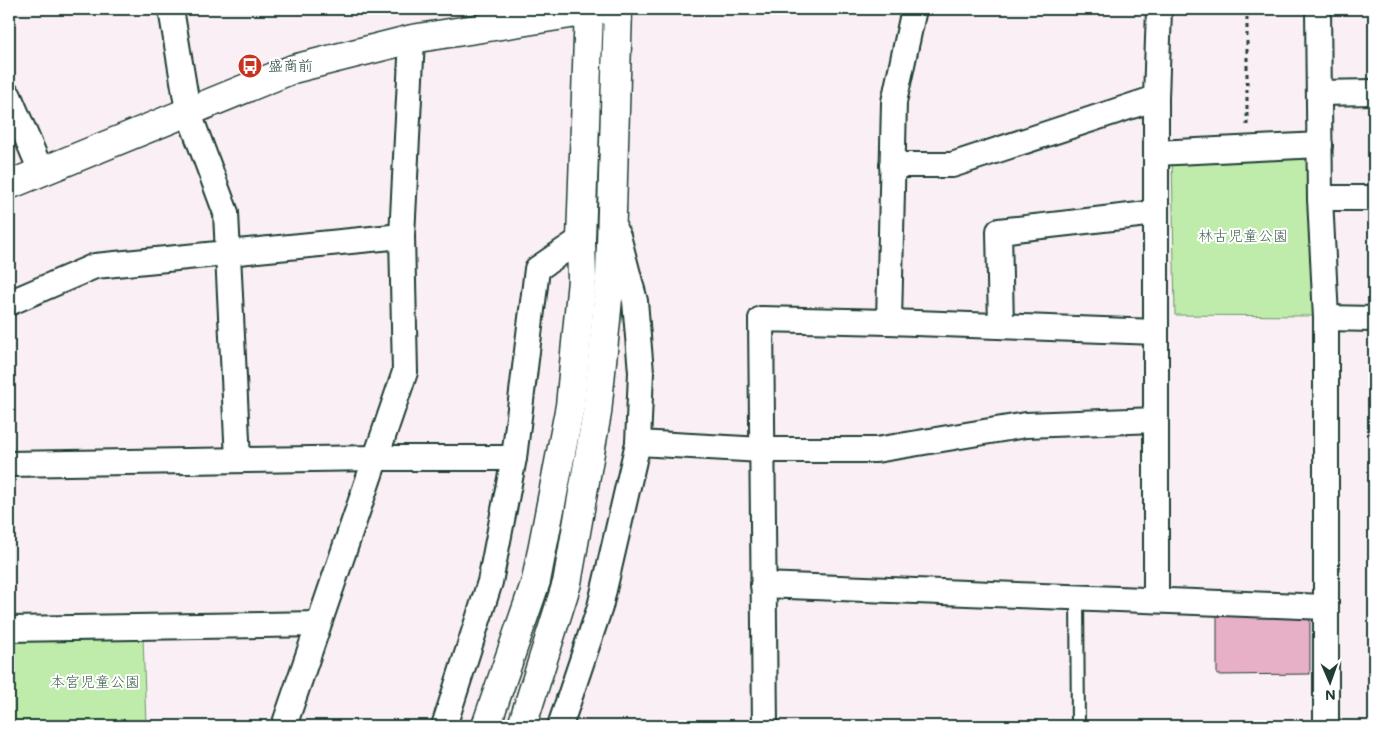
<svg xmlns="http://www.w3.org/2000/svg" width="1383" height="735" viewBox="0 0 1383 735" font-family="Mali,'Klee One',sans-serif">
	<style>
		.green { fill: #bfecaa; stroke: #6f946f }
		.building { fill: #e7b0c7; stroke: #1f3d34 }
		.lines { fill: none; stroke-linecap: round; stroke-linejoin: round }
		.lane-casing { stroke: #1f3d34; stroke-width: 16 }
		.street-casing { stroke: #1f3d34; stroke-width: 28 }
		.secondary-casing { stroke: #1f3d34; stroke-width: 31 }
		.path { stroke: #1f3d34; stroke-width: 3; stroke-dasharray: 4 4; stroke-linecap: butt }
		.lane { stroke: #fff; stroke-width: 12 }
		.street { stroke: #fff; stroke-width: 24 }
		.secondary { stroke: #fff; stroke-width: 28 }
		.labels { text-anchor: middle; stroke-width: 4; stroke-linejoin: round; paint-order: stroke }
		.poi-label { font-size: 15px; fill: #1f3d34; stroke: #fff; text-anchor: start }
		.park-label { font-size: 15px; fill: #3f604c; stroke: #fff }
	</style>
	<rect width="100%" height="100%" fill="#faeff4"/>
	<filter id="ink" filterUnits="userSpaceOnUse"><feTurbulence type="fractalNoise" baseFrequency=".02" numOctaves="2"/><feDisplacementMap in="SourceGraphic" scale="10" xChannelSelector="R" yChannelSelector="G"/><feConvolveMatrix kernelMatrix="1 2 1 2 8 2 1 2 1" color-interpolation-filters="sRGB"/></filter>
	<g filter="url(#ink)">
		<g class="green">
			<path d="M1312 152 1313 316 1175 315 1172 157Z"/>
			<path d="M143 637 146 726H9V640Z"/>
		</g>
		<path class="building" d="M1310 614V674L1217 675V615Z"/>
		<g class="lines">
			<defs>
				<path id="lane" d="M1077 597 1078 726"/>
				<g id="street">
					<path d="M171 9 188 111 226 213 238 460"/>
					<path d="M1318 9 1320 198 1326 318V726"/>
					<path d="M1319 93 1374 92"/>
					<path d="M9 96 41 171"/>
					<path d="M1156 153 1320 145"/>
					<path d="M892 165H952L1156 98"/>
					<path d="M1320 198H1374"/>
					<path d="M9 303 95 266 402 236"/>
					<path d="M1326 318 1374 319"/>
					<path d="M889 322 1156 332"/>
					<path d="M1001 326 999 231 1156 213"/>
					<path d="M638 443 762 450H876L1026 425 1156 420"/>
					<path d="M9 464 376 458H514"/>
					<path d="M763 585 1325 607"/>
					<path d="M1156 600V98L1159 9"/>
					<path d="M9 629 318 624"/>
					<path d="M284 726 405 372 402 236 412 39"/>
					<path d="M444 726 490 582 514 458 537 269 581 239"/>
					<path d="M560 726 600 607 638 443 641 372 635 301 618 236 614 230"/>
					<path d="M765 726 761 319 889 322 894 102 914 9"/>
				</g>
				<g id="secondary">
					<path d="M9 185 293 69 412 39 602 9"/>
					<path d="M486 726 536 581 570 406 582 280 581 239 589 9"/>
					<path d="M522 726 567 583 597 413 610 278 618 9"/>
				</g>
			</defs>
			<use href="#lane" class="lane-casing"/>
			<use href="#street" class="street-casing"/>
			<use href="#secondary" class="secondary-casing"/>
			<path class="path" d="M1247 9V128"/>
			<use href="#lane" class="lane"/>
			<use href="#street" class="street"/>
			<use href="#secondary" class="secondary"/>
		</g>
	</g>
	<defs>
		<symbol id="bus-disc" viewBox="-11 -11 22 22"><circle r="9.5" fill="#c8321e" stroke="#fff"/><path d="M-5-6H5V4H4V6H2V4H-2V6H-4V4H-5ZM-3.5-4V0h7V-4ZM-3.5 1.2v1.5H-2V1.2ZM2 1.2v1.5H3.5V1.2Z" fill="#fff"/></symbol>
	</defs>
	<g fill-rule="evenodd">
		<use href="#bus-disc" x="236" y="52" width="28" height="28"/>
	</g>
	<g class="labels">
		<g class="poi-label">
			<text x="268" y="71">盛商前</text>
		</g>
		<g class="park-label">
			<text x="1243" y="241">林古児童公園</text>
			<text x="95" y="687">本宮児童公園</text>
		</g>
	</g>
	<rect width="1383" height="735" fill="none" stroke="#fff" stroke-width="30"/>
	<rect x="15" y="15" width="1353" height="705" fill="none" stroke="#1f3d34" stroke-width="2" filter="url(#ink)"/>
	<g transform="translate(1330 682) rotate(178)" stroke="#ffffff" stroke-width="4" paint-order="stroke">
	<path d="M0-4L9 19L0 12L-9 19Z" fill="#1f3d34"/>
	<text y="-8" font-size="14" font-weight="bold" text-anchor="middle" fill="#1f3d34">N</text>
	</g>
</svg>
